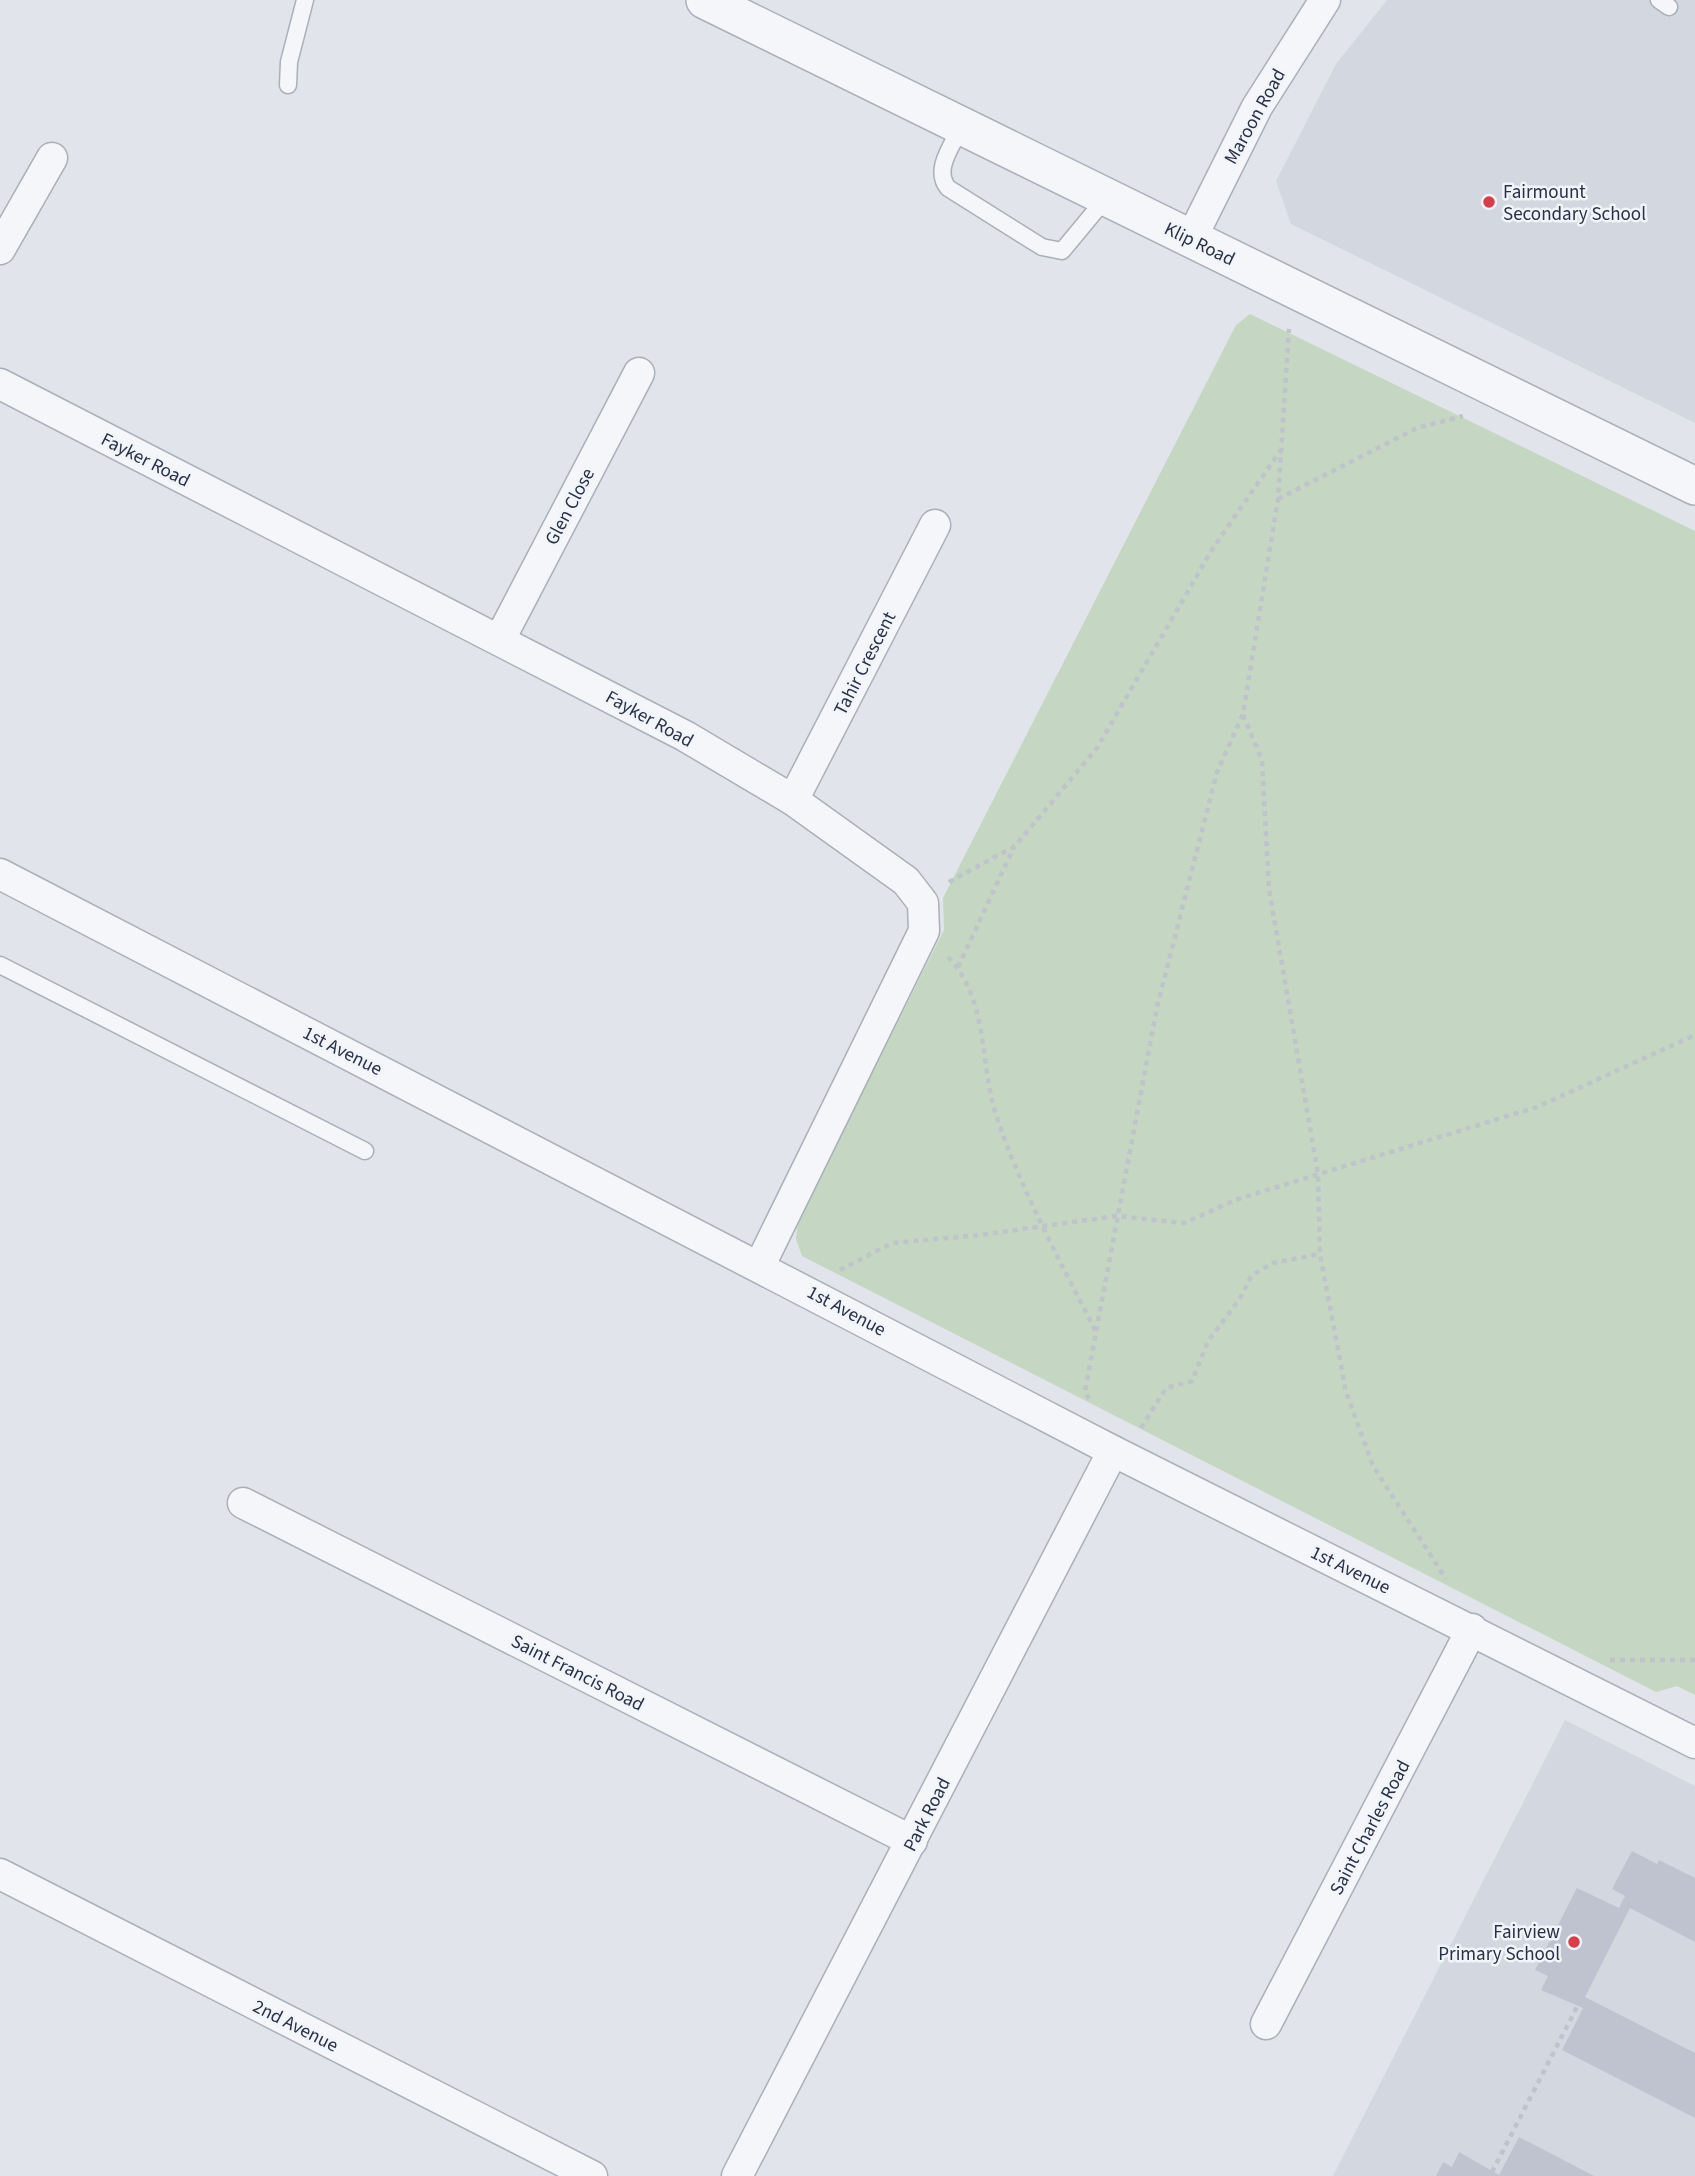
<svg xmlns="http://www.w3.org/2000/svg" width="1695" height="2176" viewBox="0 0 1695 2176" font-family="'Source Sans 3',sans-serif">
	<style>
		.built { fill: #d3d7e0 }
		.green { fill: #c5d6c2 }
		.building { fill: #bec3cf }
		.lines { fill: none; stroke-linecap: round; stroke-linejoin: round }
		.service-casing { stroke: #aaafb9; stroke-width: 19 }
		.minor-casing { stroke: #aaafb9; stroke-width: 33 }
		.tertiary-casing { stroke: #aaafb9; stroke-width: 40 }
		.path { stroke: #bfc3ca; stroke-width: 4.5; stroke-dasharray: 5 5; stroke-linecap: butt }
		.service { stroke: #f4f6f9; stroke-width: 16 }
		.minor { stroke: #f4f6f9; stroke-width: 30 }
		.tertiary { stroke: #f4f6f9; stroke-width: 37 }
		.poi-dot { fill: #db3c4a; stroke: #f1f4f8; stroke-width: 2.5 }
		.labels { text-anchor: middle; stroke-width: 5; stroke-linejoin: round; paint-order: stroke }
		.street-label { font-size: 19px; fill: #283145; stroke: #f1f4f8 }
		.poi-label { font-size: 19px; fill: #283145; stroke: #f1f4f8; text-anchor: start }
	</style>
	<rect width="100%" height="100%" fill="#e1e5eb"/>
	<g class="built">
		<path d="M1387 0H1695V423L1291 224 1276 181 1336 64Z"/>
		<path d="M1565 1720 1695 1786V2176H1333Z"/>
	</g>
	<path class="green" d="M1250 314 1695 531V1695L1677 1686 1656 1692 802 1256 796 1239 798 1220 944 930 943 898 1236 325Z"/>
	<g class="building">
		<path d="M1632 1851 1657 1864 1659 1860 1695 1878V1942L1630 1908 1585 1997 1695 2053V2118L1562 2050 1583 2008 1541 1990 1548 1976 1535 1970 1577 1888 1619 1908 1625 1896 1612 1889Z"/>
		<path d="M1519 2137 1594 2176H1436L1443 2162 1452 2167 1459 2152 1499 2175Z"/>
	</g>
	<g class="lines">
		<defs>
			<g id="service">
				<path d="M1659 0 1669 7"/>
				<path d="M288 85 289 62 305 0"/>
				<path d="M961 127C952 146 933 170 948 188L1042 247 1062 251 1106 198"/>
				<path d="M0 965 365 1151"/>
			</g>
			<g id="minor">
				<path d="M1192 237 1257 107 1325 0"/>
				<path d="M0 249 52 158"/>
				<path d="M0 384 685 736 793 800 906 881 923 903 924 931 760 1265"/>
				<path d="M500 639 639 373"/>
				<path d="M793 800 935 525"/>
				<path d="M0 874 1113 1451 1695 1743"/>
				<path d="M243 1503 912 1841"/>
				<path d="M0 1874 592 2176"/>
				<path d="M1266 2024 1472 1629"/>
				<path d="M737 2176 1113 1451"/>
			</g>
			<path id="tertiary" d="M705 0 1695 486"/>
		</defs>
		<use href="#service" class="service-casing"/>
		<use href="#minor" class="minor-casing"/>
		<use href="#tertiary" class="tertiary-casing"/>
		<g class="path">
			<path d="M1278 499 1417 428 1463 416"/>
			<path d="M1243 715 1262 760 1269 889 1318 1174 1320 1254 1346 1392 1373 1466 1446 1579"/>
			<path d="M949 882 1015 846 1097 748 1213 548 1280 451"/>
			<path d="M948 957C990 1001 979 1065 997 1118 1022 1192 1061 1263 1096 1332"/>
			<path d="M958 967 1014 847"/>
			<path d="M840 1270 892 1243 980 1235 1116 1216 1184 1223 1238 1199 1537 1107 1695 1035"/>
			<path d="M1089 1399 1085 1391 1157 1007 1217 772 1243 714 1278 499 1289 329"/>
			<path d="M1141 1428 1166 1388 1192 1381 1208 1341 1239 1300 1252 1275 1273 1263 1320 1254"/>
			<path d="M1610 1660H1695"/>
			<path d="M1492 2172 1578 2005"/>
		</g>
		<use href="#service" class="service"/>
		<use href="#minor" class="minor"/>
		<use href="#tertiary" class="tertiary"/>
	</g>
	<g class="poi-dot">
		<circle cx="1489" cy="202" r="7"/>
		<circle cx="1574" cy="1942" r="7"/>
	</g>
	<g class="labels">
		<g class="street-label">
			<text transform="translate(1254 116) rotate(-61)" y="7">Maroon Road</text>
			<text transform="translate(1200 243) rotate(26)" y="7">Klip Road</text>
			<text transform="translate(146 459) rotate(27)" y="7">Fayker Road</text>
			<text transform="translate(569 506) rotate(-62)" y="7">Glen Close</text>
			<text transform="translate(864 663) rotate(-63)" y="7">Tahir Crescent</text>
			<text transform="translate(650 718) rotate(29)" y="7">Fayker Road</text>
			<text transform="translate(343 1050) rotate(27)" y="7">1st Avenue</text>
			<text transform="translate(847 1310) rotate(28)" y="7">1st Avenue</text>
			<text transform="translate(1351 1569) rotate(26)" y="7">1st Avenue</text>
			<text transform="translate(578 1672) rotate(27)" y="7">Saint Francis Road</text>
			<text transform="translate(926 1814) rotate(-63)" y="7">Park Road</text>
			<text transform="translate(1369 1827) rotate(-62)" y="7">Saint Charles Road</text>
			<text transform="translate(296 2025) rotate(27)" y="7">2nd Avenue</text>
		</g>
		<g class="poi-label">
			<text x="1503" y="198">Fairmount<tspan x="1503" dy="22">Secondary School</tspan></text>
			<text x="1560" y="1938" text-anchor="end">Fairview<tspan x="1560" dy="22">Primary School</tspan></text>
		</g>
	</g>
</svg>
